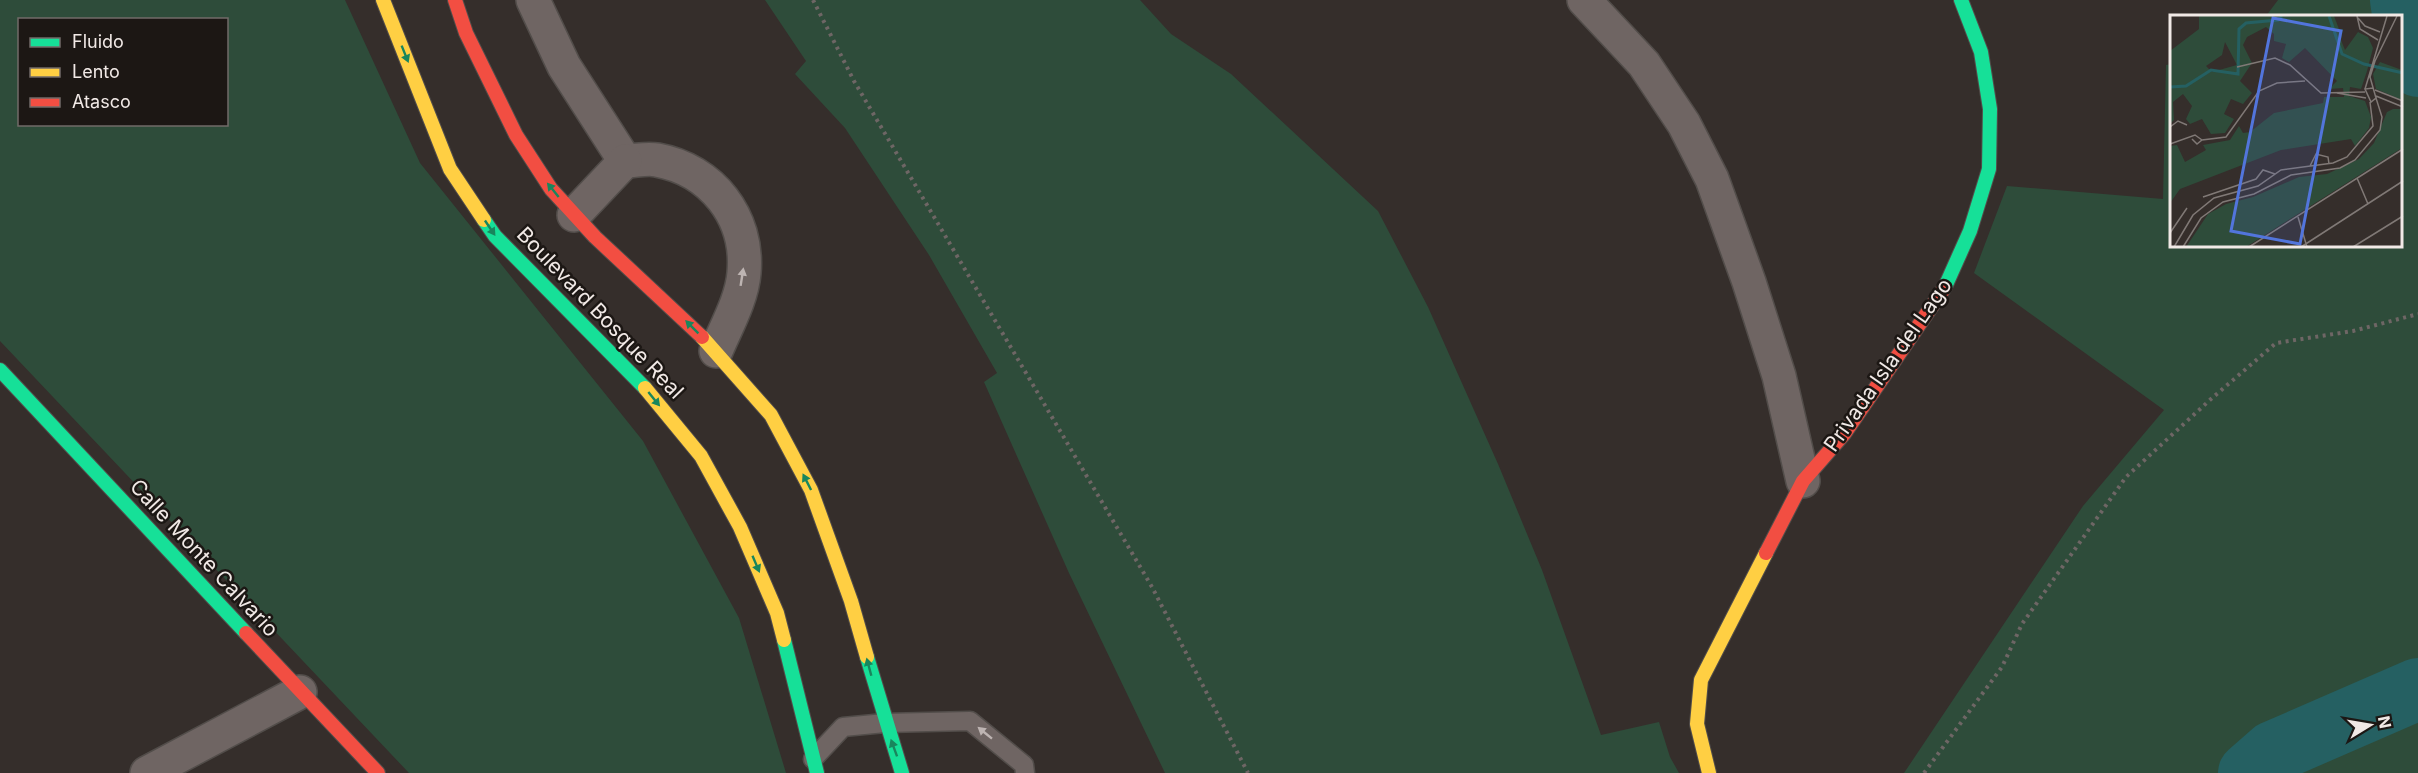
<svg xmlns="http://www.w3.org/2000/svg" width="2418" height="773" viewBox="0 0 2418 773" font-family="Inter,sans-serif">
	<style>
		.green { fill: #2e4c3a; fill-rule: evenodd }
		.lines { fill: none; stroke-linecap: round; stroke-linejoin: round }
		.river { stroke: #256062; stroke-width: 62 }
		.lane-casing { stroke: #524d4a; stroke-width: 21 }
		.street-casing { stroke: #524d4a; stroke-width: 36 }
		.fast-casing { stroke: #524d4a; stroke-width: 16 }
		.slow-casing { stroke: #524d4a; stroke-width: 16 }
		.jam-casing { stroke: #524d4a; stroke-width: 16 }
		.path { stroke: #6e6665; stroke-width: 4; stroke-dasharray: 3 4.5; stroke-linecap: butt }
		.lane { stroke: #6f6563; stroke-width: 18 }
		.street { stroke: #6f6563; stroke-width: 33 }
		.fast { stroke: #16e098; stroke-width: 14 }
		.slow { stroke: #ffcf43; stroke-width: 14 }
		.jam { stroke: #f24e42; stroke-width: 14 }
		.oneway { fill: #19865d }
		.oneway2 { fill: #bdb4b2 }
		.labels { text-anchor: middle; stroke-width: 5; stroke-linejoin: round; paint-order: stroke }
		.street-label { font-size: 21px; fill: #f1e9e6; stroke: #1c1714 }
		.inset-river { fill: none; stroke: #256062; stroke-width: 3 }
		.inset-road { fill: none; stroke: #807976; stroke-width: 1.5 }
		.view { fill: #5275dc; fill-opacity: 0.15; stroke: #5275dc; stroke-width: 3 }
		.inset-edge { fill: none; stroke: #f1e9e6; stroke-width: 3 }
	</style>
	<rect width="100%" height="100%" fill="#352e2b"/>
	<g class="green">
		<path d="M0 0H345L420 163 643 441 739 618 786 773H409L0 341ZM20 20H226V124H20Z"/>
		<path d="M765 0H1140L1171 34 1231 74 1378 211 1428 307 1498 464 1542 570 1601 735 1659 722 1670 757 1679 773H1165L1069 573 984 382 997 373 929 255 845 128 795 74 806 61Z"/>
		<path d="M2278 0H2418V773H1904L2083 506 2164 410 1974 273 2007 186 2163 199 2166 65 2172 64V246H2402V16H2266Z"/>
	</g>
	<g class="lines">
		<g class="river">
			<path d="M2401 0 2410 61 2418 66"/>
			<path d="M2249 773 2273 752 2418 689"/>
		</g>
		<defs>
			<path id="lane" d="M813 759 843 727 885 723 970 721 1024 765 1025 773"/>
			<g id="street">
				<path d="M533 0 564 66 625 161"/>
				<path d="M1584 0 1644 64 1684 124 1712 179 1749 282 1779 376 1803 481"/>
				<path d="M625 161C635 161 647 158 657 160 712 170 749 217 744 273 742 299 726 327 716 351"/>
				<path d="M574 215 625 161"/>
				<path d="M147 773 300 692"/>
			</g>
			<g id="fast">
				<path d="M484 220 495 236 645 388"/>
				<path d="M1945 287 1970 231 1989 169 1990 109 1981 52 1961 0"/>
				<path d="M0 370 246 633"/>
				<path d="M784 640 817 773"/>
				<path d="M867 657 902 773"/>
			</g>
			<g id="slow">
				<path d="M383 0 450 169 484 220"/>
				<path d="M702 337 771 415 811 490 851 601 867 657"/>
				<path d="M645 388 701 456 740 527 777 613 784 640"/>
				<path d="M1709 773 1697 724 1701 680 1766 553"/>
			</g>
			<g id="jam">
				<path d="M455 0 466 33 516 135 551 189 595 237 702 337"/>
				<path d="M1766 553 1803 481 1844 434 1945 287"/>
				<path d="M246 633 378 773"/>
			</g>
		</defs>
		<use href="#lane" class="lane-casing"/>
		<use href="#street" class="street-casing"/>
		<use href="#fast" class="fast-casing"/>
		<use href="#slow" class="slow-casing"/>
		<use href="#jam" class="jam-casing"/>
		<g class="path">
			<path d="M813 0 854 81 1152 587 1248 773"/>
			<path d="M1924 773 2002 667 2022 624 2126 477 2211 399 2276 343 2353 331 2418 314"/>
		</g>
		<use href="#lane" class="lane"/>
		<use href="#street" class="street"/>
		<use href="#fast" class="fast"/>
		<use href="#slow" class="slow"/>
		<use href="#jam" class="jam"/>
	</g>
	<defs><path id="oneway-solid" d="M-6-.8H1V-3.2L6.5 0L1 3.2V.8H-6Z" transform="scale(1.5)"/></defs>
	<g class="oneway">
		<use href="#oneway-solid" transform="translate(405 54) rotate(68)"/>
		<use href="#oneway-solid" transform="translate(553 190) rotate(-129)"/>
		<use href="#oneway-solid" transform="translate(490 228) rotate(56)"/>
		<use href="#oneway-solid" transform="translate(692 327) rotate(-135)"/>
		<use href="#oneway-solid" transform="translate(654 399) rotate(51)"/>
		<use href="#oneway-solid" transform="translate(807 482) rotate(-117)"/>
		<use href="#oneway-solid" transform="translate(756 564) rotate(67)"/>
		<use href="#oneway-solid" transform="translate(869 667) rotate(-105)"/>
		<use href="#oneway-solid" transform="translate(894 748) rotate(-110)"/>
	</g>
	<g class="oneway2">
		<use href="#oneway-solid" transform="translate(742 277) rotate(-81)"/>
		<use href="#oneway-solid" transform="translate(985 733) rotate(-141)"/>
	</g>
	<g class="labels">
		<g class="street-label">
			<text transform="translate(600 313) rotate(46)" y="7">Boulevard Bosque Real</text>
			<text transform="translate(1888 365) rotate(-55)" y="7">Privada Isla del Lago</text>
			<text transform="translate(204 558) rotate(47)" y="7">Calle Monte Calvario</text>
		</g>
	</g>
	<g transform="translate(2170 15)">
		<rect width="232" height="232" fill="#352e2b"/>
		<path d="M29 1H164L169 14H173L171 25 175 35 188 17 198 22 203 33 197 56 191 74 180 72 179 81 195 86 201 102 199 113 185 131 181 124 111 135 10 174 0 188V131L7 130 15 147 36 135 33 130 60 125 69 111 73 118 80 117 104 98 153 88 154 82H174L173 73 159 74 167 66 135 33 119 47 112 43 116 29 104 26V19L96 12 77 22 73 30 82 48 70 66 82 78 73 89 61 84 54 99 64 104 55 118 41 119 32 104 20 109 16 104 22 91 13 79 3 87 4 105 0 109V36L29 14ZM55 27 67 50 42 57 36 51 52 40ZM210 47 232 55V85L206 74 203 59ZM223 94H232V133L76 232H16L38 199 56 189 83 182 129 162 157 159 189 144 204 128 217 97Z" fill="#2e4c3a" fill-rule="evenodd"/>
		<path class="inset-river" d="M159 1 172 39 194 49 233 58M0 72 16 71 41 55 68 59 69 14 76 8 108 5 112 1"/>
		<path class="inset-road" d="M187 1 190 14 208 25M188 3 195 11 210 17M67 52 105 43 120 50 151 78 195 77M203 73 195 74 201 87 206 83 200 62 205 46 227 1M195 74 217 1M205 75 233 86M167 78 196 83M206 81 233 92M0 112 8 106 17 110M22 124 27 129 32 125 56 122 89 76 107 68 135 66M0 129 25 120 32 125M140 151 146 139 158 142 159 149M187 163 198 189M33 182 86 164 93 155 105 159M128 202 137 232M0 218 17 193M4 232 23 200 44 183 88 171 111 155 163 148 177 142 203 111 200 87M13 232 31 203 53 187 84 179 121 160 170 153 185 145 210 115 212 102 206 83M79 232 233 134M131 232 233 166M183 232 233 201"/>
		<path class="view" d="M103 3 171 16 130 229 61 216Z"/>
		<rect width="232" height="232" class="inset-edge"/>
	</g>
	<rect x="18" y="18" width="210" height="108" fill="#1c1714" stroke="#716b68" stroke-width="1.5"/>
	<rect x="30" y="38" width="30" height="9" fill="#16e098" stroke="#716b68" stroke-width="1.5"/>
	<text x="72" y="48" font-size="18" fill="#f1e9e6">Fluido</text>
	<rect x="30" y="68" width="30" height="9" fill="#ffcf43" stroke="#716b68" stroke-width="1.5"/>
	<text x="72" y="78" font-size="18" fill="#f1e9e6">Lento</text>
	<rect x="30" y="98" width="30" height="9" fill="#f24e42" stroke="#716b68" stroke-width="1.5"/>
	<text x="72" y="108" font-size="18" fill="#f1e9e6">Atasco</text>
	<g transform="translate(2370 725) rotate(79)" stroke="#1c1714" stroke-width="4.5" paint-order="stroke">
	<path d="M0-4.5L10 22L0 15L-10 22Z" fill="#f1e9e6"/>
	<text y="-9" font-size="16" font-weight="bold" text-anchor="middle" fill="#f1e9e6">N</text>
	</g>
</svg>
